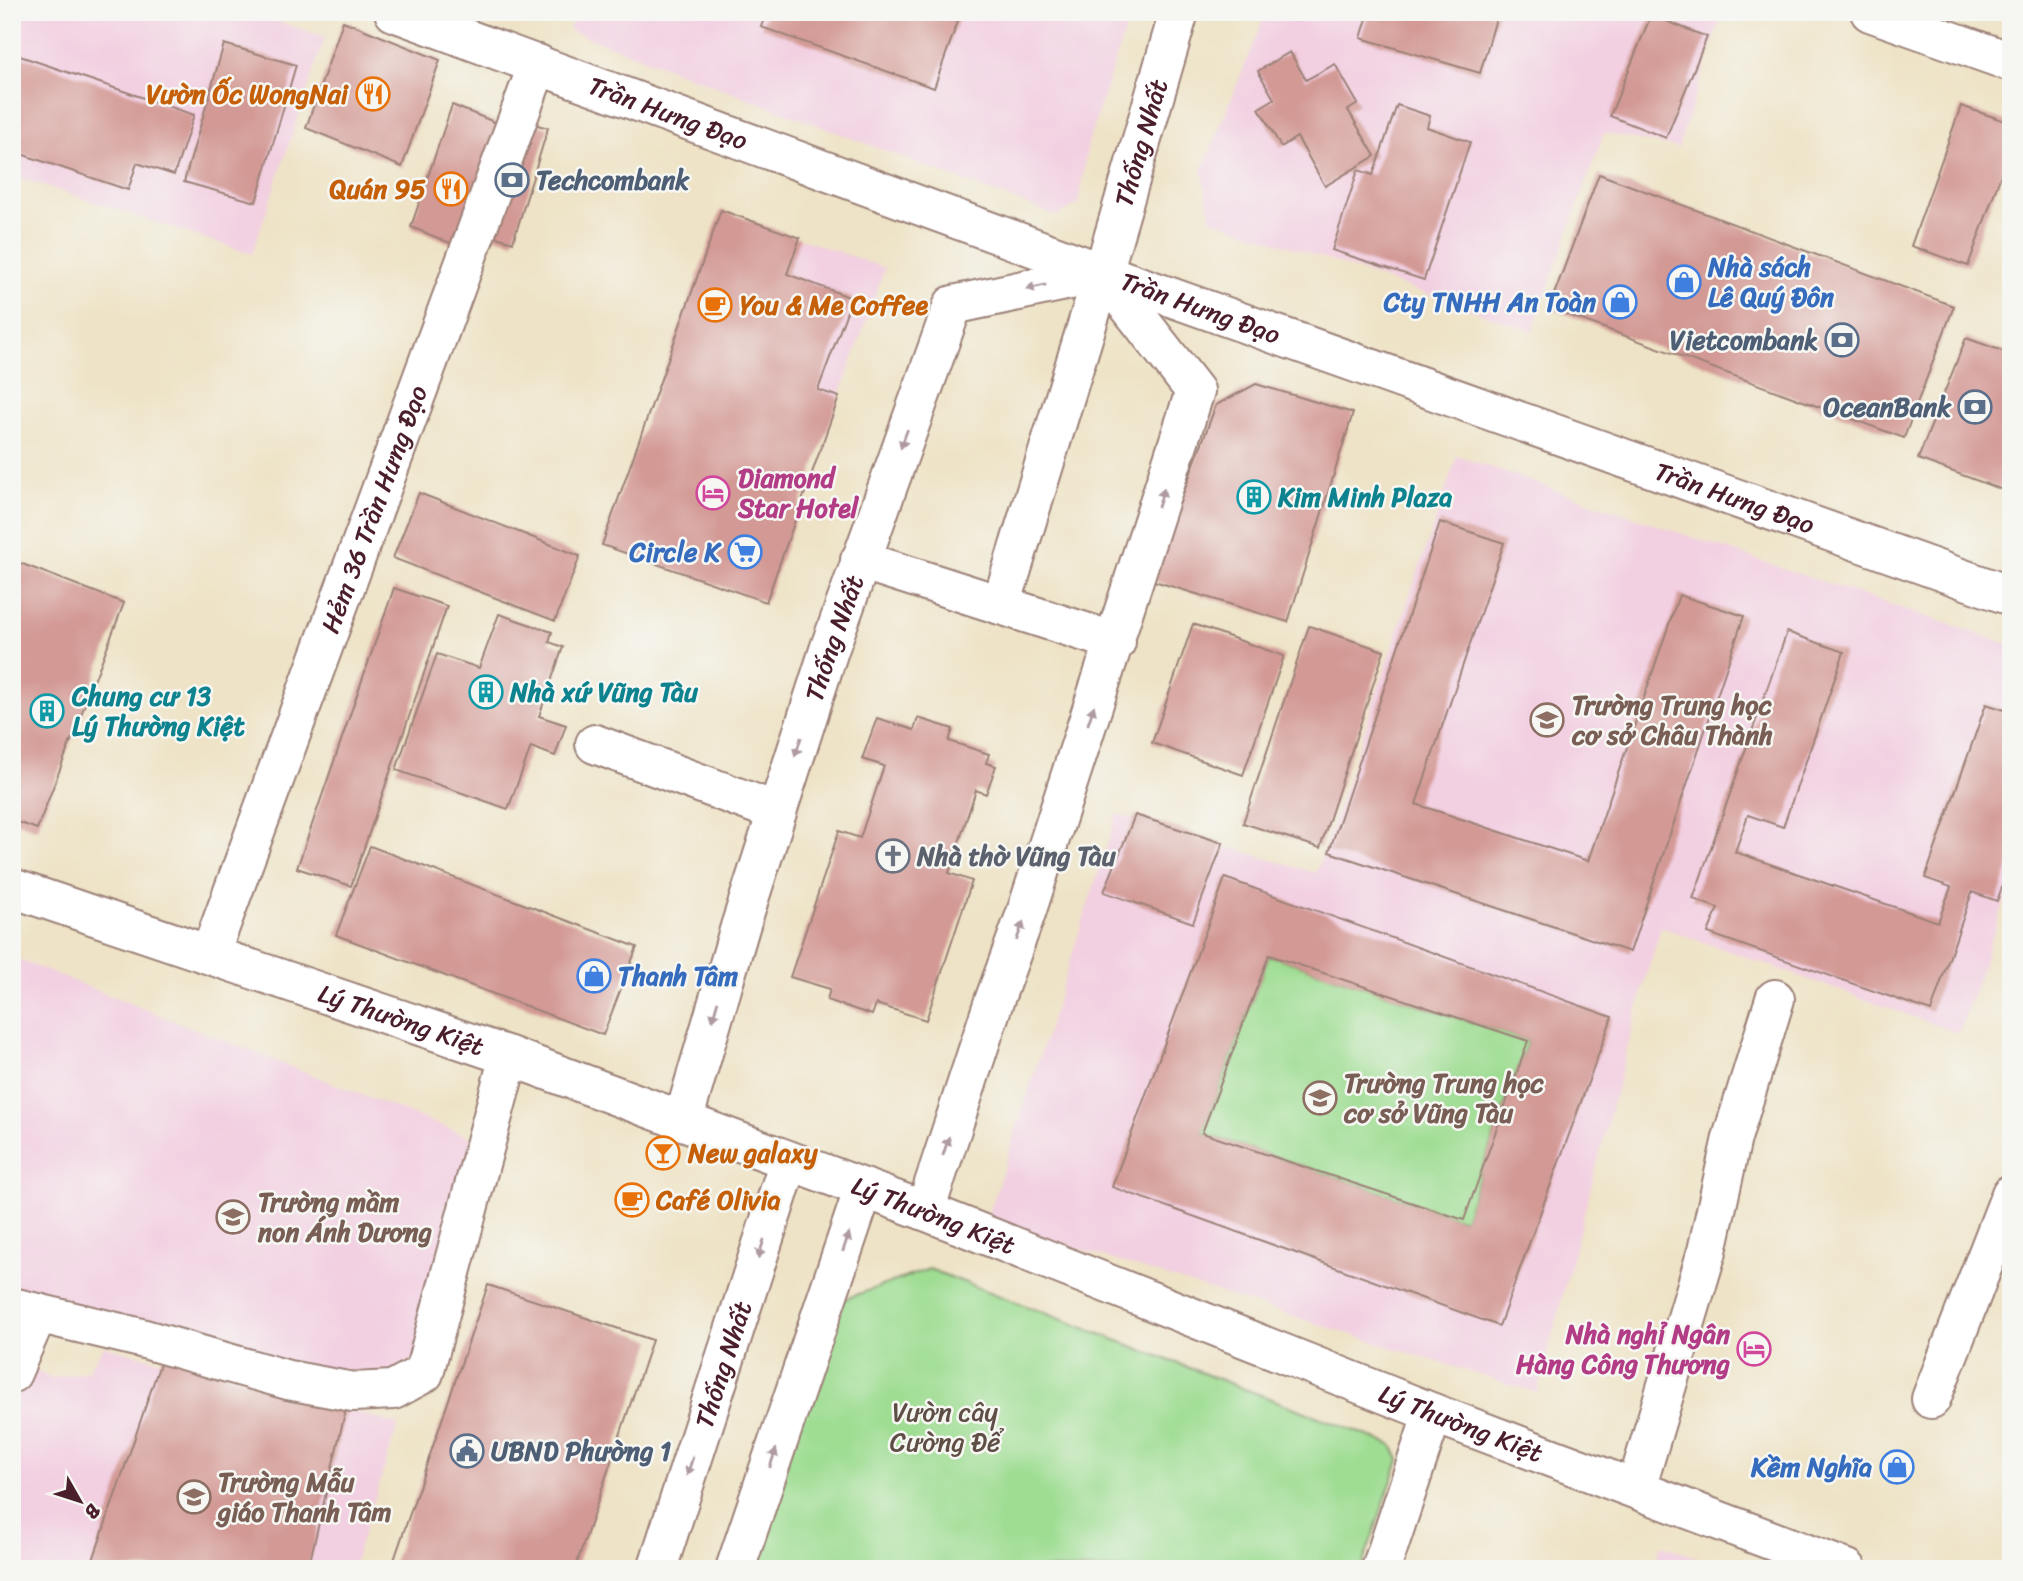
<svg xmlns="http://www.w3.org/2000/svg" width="2023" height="1581" viewBox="0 0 2023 1581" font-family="Sriracha,sans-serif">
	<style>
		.built { fill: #f2cfe1 }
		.green { fill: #9fdd93; stroke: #747e5f; stroke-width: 2 }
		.building { fill: #d39994; fill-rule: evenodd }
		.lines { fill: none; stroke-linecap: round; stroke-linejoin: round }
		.minor-casing { stroke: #9c8178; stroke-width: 42 }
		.major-casing { stroke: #9c8178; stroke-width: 42 }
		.minor { stroke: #fff; stroke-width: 38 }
		.major { stroke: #fff; stroke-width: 38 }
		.oneway { fill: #ae9aa0 }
		.labels { text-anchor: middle; stroke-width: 5; stroke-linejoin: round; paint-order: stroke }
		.food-label { font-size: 26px; font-weight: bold; fill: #c56008; stroke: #f6f6f2; text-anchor: start }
		.street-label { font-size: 26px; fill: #4a1f2b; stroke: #f6f6f2 }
		.service-label { font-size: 26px; font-weight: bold; fill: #4e5e75; stroke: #f6f6f2; text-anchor: start }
		.shop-label { font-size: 26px; font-weight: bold; fill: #366cbe; stroke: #f6f6f2; text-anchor: end }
		.hotel-label { font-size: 26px; font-weight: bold; fill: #b23c85; stroke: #f6f6f2; text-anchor: start }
		.culture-label { font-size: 26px; font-weight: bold; fill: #0d838f; stroke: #f6f6f2; text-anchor: start }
		.education-label { font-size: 26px; font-weight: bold; fill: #785e54; stroke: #f6f6f2; text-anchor: start }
		.worship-label { font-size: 26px; font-weight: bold; fill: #5b616d; stroke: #f6f6f2; text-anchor: start }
		.park-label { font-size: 26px; fill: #5f4e45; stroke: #f6f6f2 }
	</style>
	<rect width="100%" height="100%" fill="#f6f6f2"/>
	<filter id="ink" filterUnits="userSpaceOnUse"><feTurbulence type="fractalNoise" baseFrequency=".0143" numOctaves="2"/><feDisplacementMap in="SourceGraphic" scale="14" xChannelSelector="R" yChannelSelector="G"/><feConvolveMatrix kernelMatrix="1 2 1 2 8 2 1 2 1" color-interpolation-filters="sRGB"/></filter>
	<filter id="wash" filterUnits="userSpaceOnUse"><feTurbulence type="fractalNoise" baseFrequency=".00686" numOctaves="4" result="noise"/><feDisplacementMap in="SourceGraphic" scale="28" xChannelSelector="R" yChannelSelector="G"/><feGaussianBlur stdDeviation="1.57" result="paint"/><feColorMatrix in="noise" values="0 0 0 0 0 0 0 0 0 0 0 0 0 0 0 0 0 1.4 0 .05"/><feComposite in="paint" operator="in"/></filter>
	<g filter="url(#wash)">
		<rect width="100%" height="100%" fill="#eee3c6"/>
		<g class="built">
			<path d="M23 12H248L325 37 252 254 12 175V45Z"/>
			<path d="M577 12H1131L1088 143 1078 204 1056 216 569 30Z"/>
			<path d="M1266 12H1723L1678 148 1604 133 1532 331 1211 219 1202 172Z"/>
			<path d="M770 228 885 268 824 440 709 400Z"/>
			<path d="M1457 456 1776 566 2011 645V883L1959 1033 1661 927 1646 976 1537 1393 987 1220 1117 814 1316 873Z"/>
			<path d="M12 957 472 1138 423 1350 389 1380 356 1378 12 1296Z"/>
			<path d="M104 1346 346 1409 398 1425 352 1569H12V1352L31 1370 53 1378 87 1371Z"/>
			<path d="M1661 1545 1730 1569H1653Z"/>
		</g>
		<g class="green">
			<path d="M1269 955 1528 1041 1464 1220 1202 1133Z"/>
			<path d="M929 1269 1392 1445 1399 1460 1361 1569H742L836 1302Z"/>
		</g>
		<g id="blocks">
			<g class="building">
				<path d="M767 12H961L934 88 761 27Z"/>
				<path d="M1369 12H1498L1480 73 1361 38Z"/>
				<path d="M1651 15 1707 37 1666 138 1610 116Z"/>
				<path d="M343 21 440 60 402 167 306 128Z"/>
				<path d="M224 44 296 65 256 202 184 182Z"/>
				<path d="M1290 52 1306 80 1335 64 1358 104 1348 110 1375 156 1325 186 1297 137 1281 147 1259 108 1274 99 1258 71Z"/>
				<path d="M14 54 194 115 174 175 137 163 128 190 12 151Z"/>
				<path d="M452 105 502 125 462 248 411 227Z"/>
				<path d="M1397 105 1430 116 1427 127 1470 142 1424 280 1332 250 1358 170 1373 175Z"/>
				<path d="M1961 106 2011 123V147L1968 266 1911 246Z"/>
				<path d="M510 117 548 128 513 242 476 231Z"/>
				<path d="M1599 174 1954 306 1904 438 1549 308Z"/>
				<path d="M721 210 800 238 787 274 852 298 818 390 839 397 766 602 602 545Z"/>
				<path d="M1966 338 2011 354V493L1918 459Z"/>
				<path d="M1256 384 1353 413 1288 622 1151 580 1216 405Z"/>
				<path d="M419 493 580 556 555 621 393 558Z"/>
				<path d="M1440 522 1504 543 1416 804 1588 861 1679 595 1744 616 1630 952 1329 852Z"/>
				<path d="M12 560 124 603 37 829 12 820Z"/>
				<path d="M394 588 447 606 351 886 297 868Z"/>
				<path d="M499 614 552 632 549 642 563 647 539 716 566 725 555 756 531 747 508 809 396 770 437 654 479 668Z"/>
				<path d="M1193 624 1284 656 1243 775 1152 743Z"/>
				<path d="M1309 626 1384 651 1320 848 1243 823Z"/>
				<path d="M1787 632 1844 652 1783 827 1748 815 1735 852 1938 922 1951 887 1925 878 1986 704 2011 712V862L1997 901 1972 892 1931 1011 1708 933 1718 908 1693 899Z"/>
				<path d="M877 718 914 730 918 718 953 729 949 741 989 754 986 763 996 766 986 794 976 790 949 873 972 881 926 1020 876 1004 872 1015 827 1000 830 989 790 977 839 831 860 838 884 766 862 759Z"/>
				<path d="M1135 815 1223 843 1193 923 1104 892Z"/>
				<path d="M370 846 637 947 603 1035 336 935Z"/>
				<path d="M1225 878 1612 1017 1499 1326 1112 1187ZM1269 955 1528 1041 1464 1220 1202 1133Z"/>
				<path d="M488 1285 652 1340 575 1569H391Z"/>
				<path d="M163 1355 346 1409 308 1569H90Z"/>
			</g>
		</g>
	</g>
	<g filter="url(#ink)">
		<use href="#blocks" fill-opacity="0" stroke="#9c8178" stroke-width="2"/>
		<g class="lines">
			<defs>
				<g id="minor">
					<path d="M1870 12 2011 62"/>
					<path d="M860 560 1116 642"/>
					<path id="s1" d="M1001 605 1103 273 1179 12"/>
					<path d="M595 744 777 812"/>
					<path id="s2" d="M12 888 509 1056 925 1211 1433 1413 1847 1569"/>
					<path id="s3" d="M210 954 538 64"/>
					<path id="s4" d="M683 1121 740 927 829 650 953 305 1103 273"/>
					<path d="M925 1211 993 1004 1026 913 1195 391 1103 273"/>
					<path d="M12 1307 141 1338 288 1380 353 1392 393 1390 424 1373 509 1056"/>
					<path d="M12 1373 38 1313"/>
					<path d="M1931 1399 2011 1194"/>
					<path d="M1636 1489 1707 1251 1732 1138 1775 999"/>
					<path d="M1381 1569 1433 1413"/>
				</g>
				<g id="major">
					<path id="s5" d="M394 12 1103 273 2011 596"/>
					<path id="s6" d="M657 1569 789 1161"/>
					<path d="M735 1569 864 1188"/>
				</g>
			</defs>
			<use href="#minor" class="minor-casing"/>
			<use href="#major" class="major-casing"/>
			<use href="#minor" class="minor"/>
			<use href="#major" class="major"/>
		</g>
		<defs><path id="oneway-solid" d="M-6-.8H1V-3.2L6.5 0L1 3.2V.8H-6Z" transform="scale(1.75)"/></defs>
		<g class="oneway">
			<use href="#oneway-solid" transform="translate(1036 287) rotate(168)"/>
			<use href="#oneway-solid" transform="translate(904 439) rotate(110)"/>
			<use href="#oneway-solid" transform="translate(1161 498) rotate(-72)"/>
			<use href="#oneway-solid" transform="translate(1091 715) rotate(-72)"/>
			<use href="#oneway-solid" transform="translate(798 747) rotate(108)"/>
			<use href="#oneway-solid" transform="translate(1020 931) rotate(-70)"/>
			<use href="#oneway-solid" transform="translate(715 1011) rotate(106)"/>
			<use href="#oneway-solid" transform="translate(946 1146) rotate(-72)"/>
			<use href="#oneway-solid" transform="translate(846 1242) rotate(-71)"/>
			<use href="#oneway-solid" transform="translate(761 1249) rotate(108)"/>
			<use href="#oneway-solid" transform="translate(773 1458) rotate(-71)"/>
			<use href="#oneway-solid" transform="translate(690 1466) rotate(108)"/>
		</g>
	</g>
	<defs>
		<symbol id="restaurant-ring" viewBox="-11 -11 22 22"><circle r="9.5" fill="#f6f6f2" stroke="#e8710a" stroke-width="1.5"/><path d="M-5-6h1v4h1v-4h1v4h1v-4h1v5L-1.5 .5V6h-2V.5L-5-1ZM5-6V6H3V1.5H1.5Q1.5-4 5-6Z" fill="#e8710a"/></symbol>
		<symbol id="bank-ring" viewBox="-11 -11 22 22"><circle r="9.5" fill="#f6f6f2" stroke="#5c6f8a" stroke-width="1.5"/><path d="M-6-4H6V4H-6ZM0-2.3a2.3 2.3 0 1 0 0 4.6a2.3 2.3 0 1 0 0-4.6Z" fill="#5c6f8a"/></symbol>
		<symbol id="shop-ring" viewBox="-11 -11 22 22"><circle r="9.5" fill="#f6f6f2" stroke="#3f7fe0" stroke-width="1.5"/><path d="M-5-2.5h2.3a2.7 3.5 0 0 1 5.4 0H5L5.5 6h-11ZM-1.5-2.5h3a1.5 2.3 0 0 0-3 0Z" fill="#3f7fe0"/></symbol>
		<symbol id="cafe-ring" viewBox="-11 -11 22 22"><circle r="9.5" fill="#f6f6f2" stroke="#e8710a" stroke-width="1.5"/><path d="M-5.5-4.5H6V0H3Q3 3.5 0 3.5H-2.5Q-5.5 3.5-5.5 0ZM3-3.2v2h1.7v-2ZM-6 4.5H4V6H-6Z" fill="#e8710a"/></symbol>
		<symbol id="hotel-ring" viewBox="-11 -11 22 22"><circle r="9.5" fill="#f6f6f2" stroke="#d1479c" stroke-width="1.5"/><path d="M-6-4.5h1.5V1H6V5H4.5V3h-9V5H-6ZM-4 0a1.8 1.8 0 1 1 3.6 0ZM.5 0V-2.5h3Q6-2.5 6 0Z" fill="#d1479c"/></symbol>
		<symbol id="building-ring" viewBox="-11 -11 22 22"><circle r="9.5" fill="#f6f6f2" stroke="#0f9aa8" stroke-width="1.5"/><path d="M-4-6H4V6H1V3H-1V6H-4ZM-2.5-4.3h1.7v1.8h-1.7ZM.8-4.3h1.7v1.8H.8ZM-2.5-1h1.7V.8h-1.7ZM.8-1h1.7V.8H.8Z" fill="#0f9aa8"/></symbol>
		<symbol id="supermarket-ring" viewBox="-11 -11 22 22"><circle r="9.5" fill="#f6f6f2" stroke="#3f7fe0" stroke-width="1.5"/><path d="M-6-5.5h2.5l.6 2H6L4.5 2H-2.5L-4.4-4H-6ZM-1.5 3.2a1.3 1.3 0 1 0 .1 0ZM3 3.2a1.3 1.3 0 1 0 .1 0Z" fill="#3f7fe0"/></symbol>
		<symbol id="school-ring" viewBox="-11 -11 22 22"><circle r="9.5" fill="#f6f6f2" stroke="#8d6e63" stroke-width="1.5"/><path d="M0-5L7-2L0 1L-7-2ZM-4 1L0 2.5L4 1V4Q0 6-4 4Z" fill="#8d6e63"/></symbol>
		<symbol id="church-ring" viewBox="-11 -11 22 22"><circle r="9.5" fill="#f6f6f2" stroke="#6b7280" stroke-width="1.5"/><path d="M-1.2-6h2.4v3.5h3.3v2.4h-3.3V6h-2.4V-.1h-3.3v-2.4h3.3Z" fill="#6b7280"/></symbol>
		<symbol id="bar-ring" viewBox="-11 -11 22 22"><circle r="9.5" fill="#f6f6f2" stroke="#e8710a" stroke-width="1.5"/><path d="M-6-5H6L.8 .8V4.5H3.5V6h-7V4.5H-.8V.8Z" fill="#e8710a"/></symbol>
		<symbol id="civic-ring" viewBox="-11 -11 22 22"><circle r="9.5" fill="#f6f6f2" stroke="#5c6f8a" stroke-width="1.5"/><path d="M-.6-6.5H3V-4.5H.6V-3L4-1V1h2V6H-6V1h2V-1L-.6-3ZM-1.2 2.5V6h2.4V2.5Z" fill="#5c6f8a"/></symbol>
	</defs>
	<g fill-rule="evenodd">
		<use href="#restaurant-ring" x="354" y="75" width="38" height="38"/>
		<use href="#bank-ring" x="493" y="161" width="38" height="38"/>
		<use href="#restaurant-ring" x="432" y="170" width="38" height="38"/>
		<use href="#shop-ring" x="1665" y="263" width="38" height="38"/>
		<use href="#shop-ring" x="1601" y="283" width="38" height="38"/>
		<use href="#cafe-ring" x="696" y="286" width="38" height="38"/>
		<use href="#bank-ring" x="1823" y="321" width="38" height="38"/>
		<use href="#bank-ring" x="1956" y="388" width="38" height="38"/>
		<use href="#hotel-ring" x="694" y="474" width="38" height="38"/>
		<use href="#building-ring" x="1235" y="478" width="38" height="38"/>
		<use href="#supermarket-ring" x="726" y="533" width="38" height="38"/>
		<use href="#building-ring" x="467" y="673" width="38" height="38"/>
		<use href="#building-ring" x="28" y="692" width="38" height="38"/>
		<use href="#school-ring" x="1528" y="701" width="38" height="38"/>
		<use href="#church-ring" x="874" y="837" width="38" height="38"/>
		<use href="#shop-ring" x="575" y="957" width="38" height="38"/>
		<use href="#school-ring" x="1301" y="1079" width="38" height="38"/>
		<use href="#bar-ring" x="644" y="1134" width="38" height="38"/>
		<use href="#cafe-ring" x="613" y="1181" width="38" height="38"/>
		<use href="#school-ring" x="214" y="1198" width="38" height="38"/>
		<use href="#hotel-ring" x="1735" y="1330" width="38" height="38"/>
		<use href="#civic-ring" x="448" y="1432" width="38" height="38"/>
		<use href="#shop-ring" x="1878" y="1448" width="38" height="38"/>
		<use href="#school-ring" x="175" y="1478" width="38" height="38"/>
	</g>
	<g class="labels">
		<g class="food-label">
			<text x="348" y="103" text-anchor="end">Vườn Ốc WongNai</text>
			<text x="426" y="198" text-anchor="end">Quán 95</text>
			<text x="740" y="314">You &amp; Me Coffee</text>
			<text x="688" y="1162">New galaxy</text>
			<text x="656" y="1209">Café Olivia</text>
		</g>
		<g class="street-label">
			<text dy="9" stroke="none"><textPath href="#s5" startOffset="292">Trần Hưng Đạo</textPath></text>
			<text dy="9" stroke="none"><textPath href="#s1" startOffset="483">Thống Nhất</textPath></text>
			<text dy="9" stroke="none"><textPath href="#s5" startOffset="859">Trần Hưng Đạo</textPath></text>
			<text dy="9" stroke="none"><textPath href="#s5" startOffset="1426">Trần Hưng Đạo</textPath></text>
			<text dy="9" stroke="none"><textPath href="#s3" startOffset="474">Hẻm 36 Trần Hưng Đạo</textPath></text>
			<text dy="9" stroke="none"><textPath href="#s4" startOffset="506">Thống Nhất</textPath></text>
			<text dy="9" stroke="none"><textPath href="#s2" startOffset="411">Lý Thường Kiệt</textPath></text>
			<text dy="9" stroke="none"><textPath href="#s2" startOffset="978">Lý Thường Kiệt</textPath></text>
			<text dy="9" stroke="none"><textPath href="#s6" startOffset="215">Thống Nhất</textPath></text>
			<text dy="9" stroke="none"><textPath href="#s2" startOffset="1545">Lý Thường Kiệt</textPath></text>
		</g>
		<g class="service-label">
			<text x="536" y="189">Techcombank</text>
			<text x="1818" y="349" text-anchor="end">Vietcombank</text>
			<text x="1951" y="416" text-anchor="end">OceanBank</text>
			<text x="491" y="1460">UBND Phường 1</text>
		</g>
		<g class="shop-label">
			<text x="1708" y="276" text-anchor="start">Nhà sách<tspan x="1708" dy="30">Lê Quý Đôn</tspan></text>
			<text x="1596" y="311">Cty TNHH An Toàn</text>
			<text x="720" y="561">Circle K</text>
			<text x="618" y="985" text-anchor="start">Thanh Tâm</text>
			<text x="1872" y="1476">Kềm Nghĩa</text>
		</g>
		<g class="hotel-label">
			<text x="738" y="487">Diamond<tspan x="738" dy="30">Star Hotel</tspan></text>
			<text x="1730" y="1343" text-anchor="end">Nhà nghỉ Ngân<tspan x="1730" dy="30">Hàng Công Thương</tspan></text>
		</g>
		<g class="culture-label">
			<text x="1278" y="506">Kim Minh Plaza</text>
			<text x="510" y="701">Nhà xứ Vũng Tàu</text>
			<text x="72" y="705">Chung cư 13<tspan x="72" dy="30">Lý Thường Kiệt</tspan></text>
		</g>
		<g class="education-label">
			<text x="1572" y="714">Trường Trung học<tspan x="1572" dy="30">cơ sở Châu Thành</tspan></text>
			<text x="1344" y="1092">Trường Trung học<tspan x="1344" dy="30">cơ sở Vũng Tàu</tspan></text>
			<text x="258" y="1211">Trường mầm<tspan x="258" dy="30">non Ánh Dương</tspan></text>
			<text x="218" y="1491">Trường Mẫu<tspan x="218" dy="30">giáo Thanh Tâm</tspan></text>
		</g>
		<g class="worship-label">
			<text x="917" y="865">Nhà thờ Vũng Tàu</text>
		</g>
		<g class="park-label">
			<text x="945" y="1421">Vườn cây<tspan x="945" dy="30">Cường Để</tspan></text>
		</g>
	</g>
	<rect width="2023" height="1581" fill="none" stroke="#f6f6f2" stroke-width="42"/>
	<g transform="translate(80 1501) rotate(129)" stroke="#f6f6f2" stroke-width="5" paint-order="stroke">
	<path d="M0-5L12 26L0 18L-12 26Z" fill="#4a1f2b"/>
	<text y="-10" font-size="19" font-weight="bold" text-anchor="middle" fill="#4a1f2b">B</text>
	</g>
</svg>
